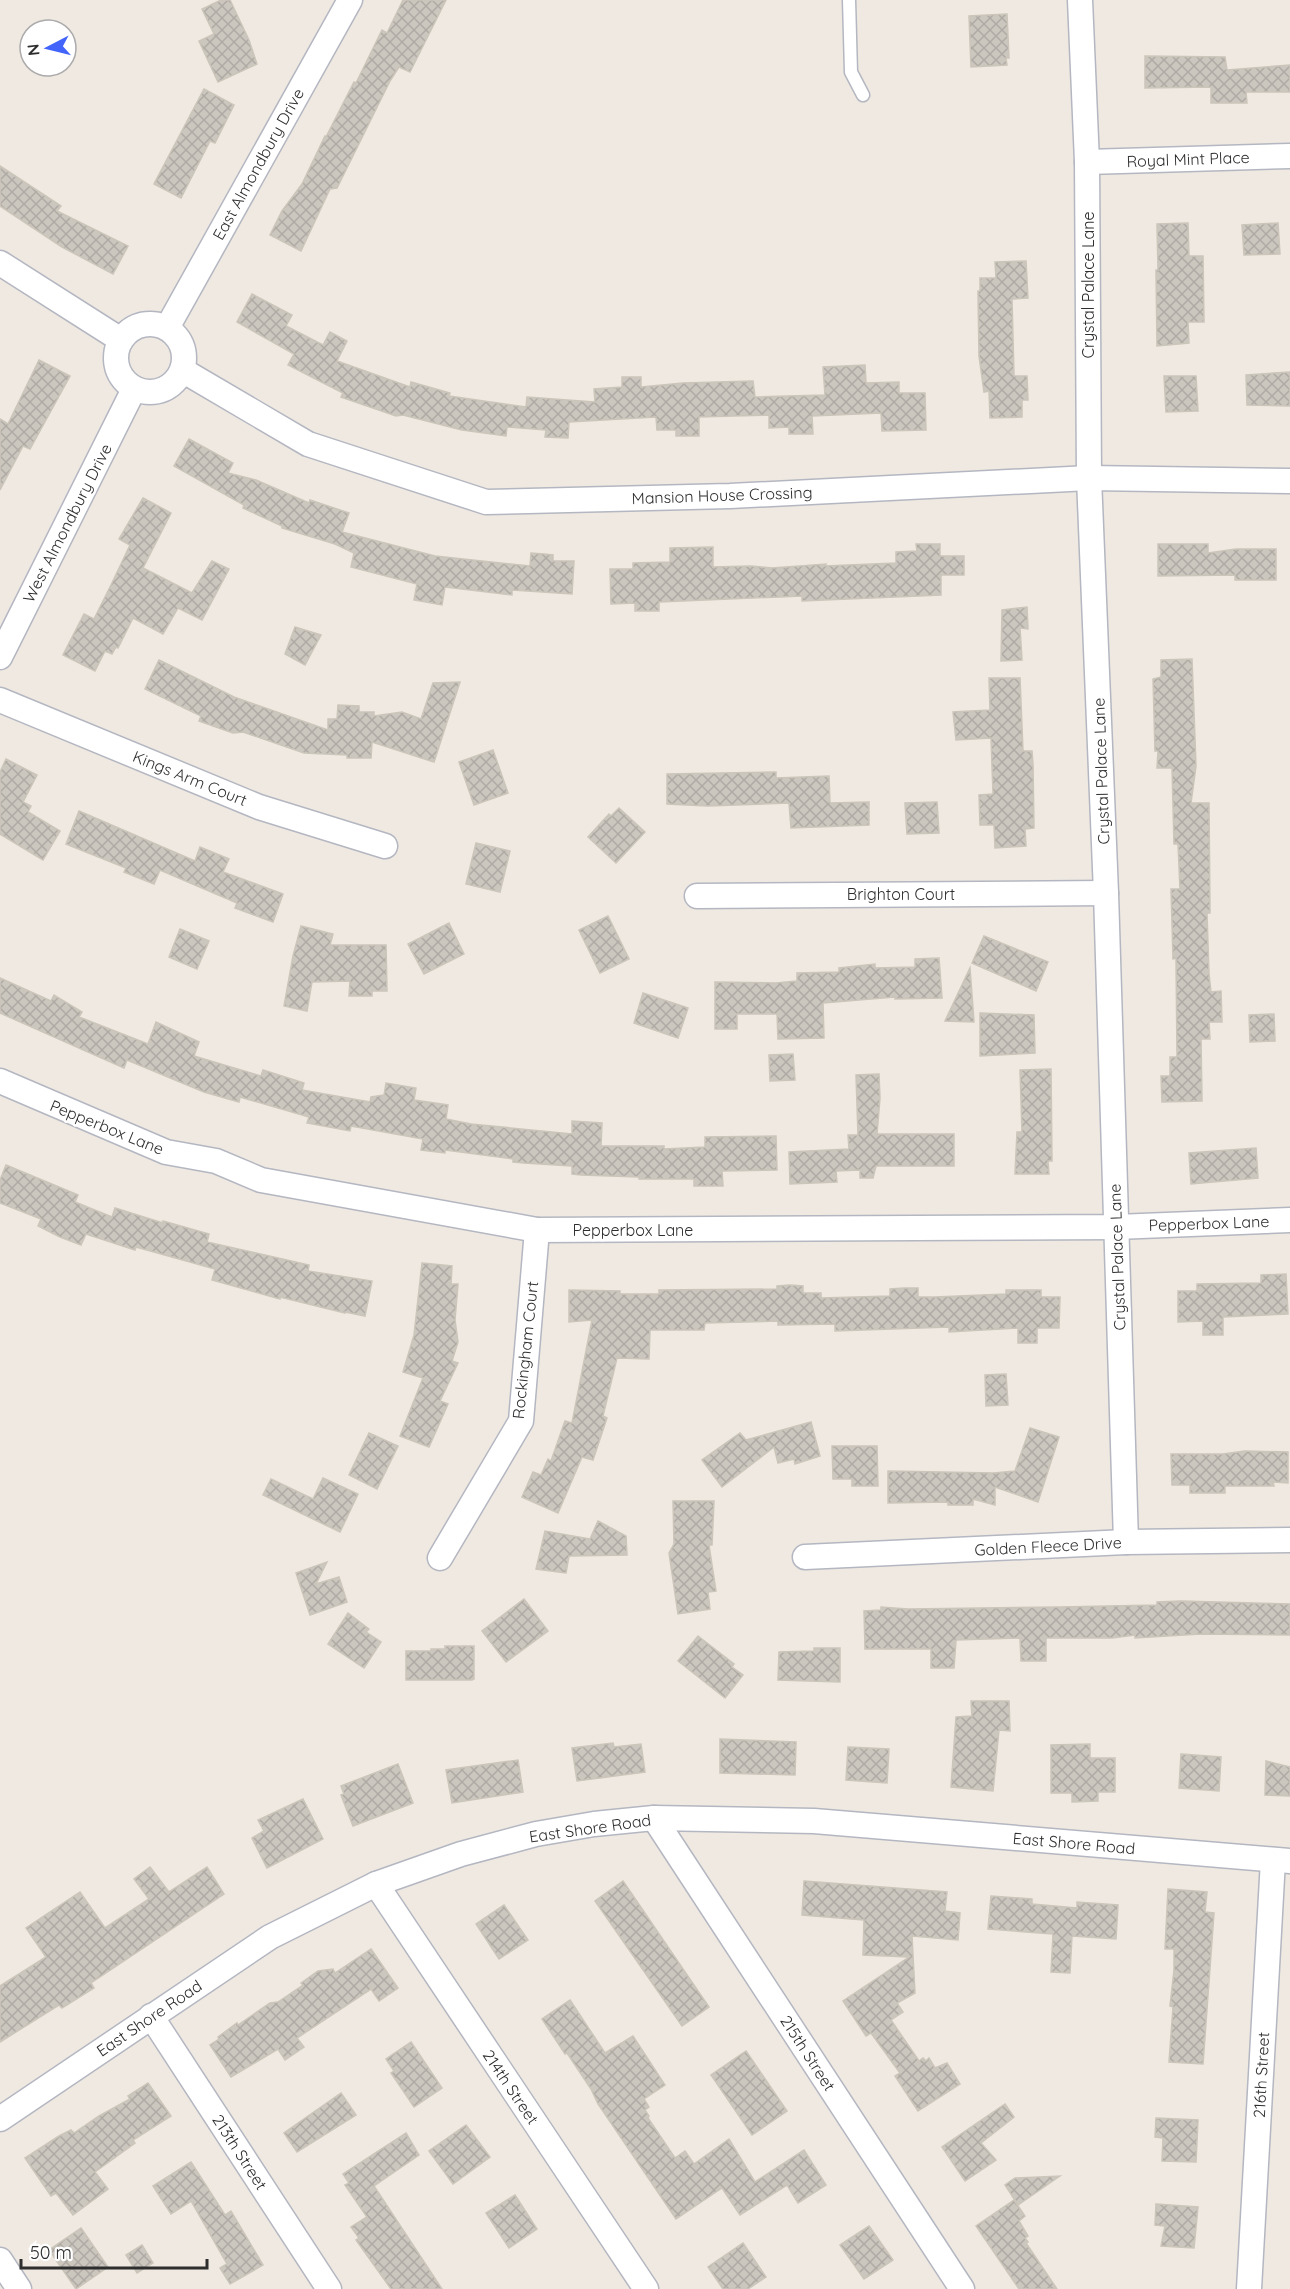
<svg xmlns="http://www.w3.org/2000/svg" width="1290" height="2289" viewBox="0 0 1290 2289" font-family="Quicksand,sans-serif">
	<style>
		.building { fill: url(#building-cross-hatch); stroke: #cbc5ba; stroke-width: 1.5 }
		.lines { fill: none; stroke-linecap: round; stroke-linejoin: round }
		.service-casing { stroke: #b4b7c1; stroke-width: 15 }
		.minor-casing { stroke: #b4b7c1; stroke-width: 27 }
		.service { stroke: #fff; stroke-width: 12 }
		.minor { stroke: #fff; stroke-width: 24 }
		.labels { text-anchor: middle; stroke-width: 5; stroke-linejoin: round; paint-order: stroke }
		.street-label { font-size: 16px; fill: #2e2e2e; stroke: #fff }
	</style>
	<defs>
		<pattern id="building-cross-hatch" width="8" height="8" patternUnits="userSpaceOnUse" patternTransform="scale(1.5)"><rect width="8" height="8" fill="#cbc7bf"/><path d="M0 0l8 8M0 8l8-8" fill="none" stroke="#afaba4"/></pattern>
	</defs>
	<rect width="100%" height="100%" fill="#efe9e1"/>
	<g class="building">
		<path d="M221 0H230L249 40 257 64 218 82 199 41 214 34 202 9Z"/>
		<path d="M403 0H446L410 72 399 67 390 81 337 188 330 189 301 251 270 235 282 211 302 184 325 136 326 137 354 82 356 83 382 30 387 33Z"/>
		<path d="M1007 14 1009 58H1006L1007 65 971 67 969 16Z"/>
		<path d="M1145 56 1225 57 1227 70 1290 65V92H1246L1247 103H1211V87L1145 88Z"/>
		<path d="M204 89 234 105 215 143 210 141 181 198 154 184Z"/>
		<path d="M0 166 61 206 57 211 128 246 113 274 62 247 0 206Z"/>
		<path d="M1188 223 1189 256H1203L1204 322H1188L1189 343 1157 346 1156 270H1158L1157 224Z"/>
		<path d="M1278 223 1280 254 1244 255 1242 225Z"/>
		<path d="M1026 261 1028 298 1012 299 1014 376H1027L1028 400H1022V417L990 418 989 391 984 392 979 356 978 291H980V278H996L995 262Z"/>
		<path d="M252 294 292 315 286 326 323 345 330 332 347 341 337 361 410 387 411 382 450 393 449 396 526 407 527 397 595 402 594 389 622 387V377H641V387L683 383 753 381 755 397 825 395 823 367 865 365 866 383 899 382V393H925L926 430 882 431 881 413 812 416 813 434H789V427L769 428V415L733 416 699 417V436H676V430H657L656 417 569 422 568 438 545 437 546 430 507 427 506 436 462 430 403 415 396 416 341 397 343 393 288 365 294 354 237 322Z"/>
		<path d="M39 360 70 376 30 449 23 446 0 490V419L8 424Z"/>
		<path d="M1290 372V406L1247 405 1246 375Z"/>
		<path d="M1164 376H1196L1198 411 1166 412Z"/>
		<path d="M189 439 233 463 228 473 256 480 309 503 310 500 349 513 342 532 435 556 530 566 531 553 544 554 553 555V561H574L572 594 512 590V595L445 587 442 605 414 600 417 584 351 567 354 553 335 544 282 528V526L243 508 244 505 174 466Z"/>
		<path d="M143 498 171 513 143 568 192 593 212 561 229 569 202 620 178 608 163 634 133 618 118 648 116 647 112 654 105 651 95 671 63 655 84 614 94 619 111 585 130 545 119 539Z"/>
		<path d="M916 544H940V556H964V575H941V595L802 601V596L659 602V611H635V603L611 604 610 569H633V563L670 562V548L713 547V567L751 566 772 568 826 564 825 566 896 563V552L917 551Z"/>
		<path d="M1158 544H1208V553L1236 549H1276V580H1235V575L1158 576Z"/>
		<path d="M1027 607 1028 629 1020 628 1022 660 1001 661 1002 610Z"/>
		<path d="M295 627 321 635 305 665 285 654Z"/>
		<path d="M1192 659 1196 766 1191 803H1209L1210 913H1207L1209 974 1211 992 1221 991 1222 1022H1209L1210 1039H1201L1202 1101 1162 1102 1161 1076H1170V1057H1177L1176 958 1173 959 1171 889H1180L1178 844H1174L1172 768H1157L1158 751H1155L1153 679 1161 677V660Z"/>
		<path d="M159 660 234 697 328 730V719H337L338 705 359 706V712H374V716L402 712 421 719 433 683 460 682 434 762 372 742 371 758H347V755L304 753 243 732 233 733 199 721 201 716 145 689Z"/>
		<path d="M989 678H1020L1023 751H1032L1033 765 1034 828 1025 829 1026 846 995 848 994 825H980L979 795 993 794 991 738 956 740 953 712 990 710Z"/>
		<path d="M493 750 508 793 474 805 459 762Z"/>
		<path d="M6 759 37 775 23 802 31 806 28 812 60 831 43 860 0 834V772Z"/>
		<path d="M776 772V778L829 776 830 803 869 802V825L791 828 789 803 708 806 667 804V774Z"/>
		<path d="M937 802 939 833 907 834 905 803Z"/>
		<path d="M619 808 645 832 616 863 588 837 609 814 611 816Z"/>
		<path d="M79 811 195 861 200 847 229 859 223 872 283 894 273 922 235 908 237 903 160 870 154 884 124 872 126 868 66 844Z"/>
		<path d="M476 843 510 851 500 892 466 884Z"/>
		<path d="M608 916 629 959 600 973 579 930Z"/>
		<path d="M449 923 464 954 424 974 408 944Z"/>
		<path d="M301 926 333 934 330 945H386L387 991H372V996H349L350 981 312 982 307 1011 284 1006 293 956Z"/>
		<path d="M180 929 209 941 197 969 169 957Z"/>
		<path d="M984 936 1048 962 1036 991 972 963Z"/>
		<path d="M939 958 942 998 895 999V997L823 1003 824 1038 778 1039 777 1014H737V1029H715V982L776 983 797 981V973L839 972V968L875 964V968L915 967V959Z"/>
		<path d="M970 968 974 1022 945 1021Z"/>
		<path d="M0 978 51 1001 54 995 82 1012 79 1017 148 1044 156 1022 199 1042 194 1056 261 1076 263 1070 304 1083 302 1090 370 1102 371 1097 384 1095 386 1083 416 1088 414 1100 448 1105 446 1119 471 1124 572 1134V1121L602 1123 601 1146H664V1149L705 1147V1137L776 1136 777 1170 722 1171 723 1186H694V1179H639V1177L581 1175 572 1174V1166L524 1163 513 1162V1159L445 1150V1153L421 1150 423 1139 351 1126 350 1131 307 1123 309 1117 240 1097 239 1102 204 1092 127 1060 124 1068 0 1013Z"/>
		<path d="M643 993 688 1008 678 1038 634 1023Z"/>
		<path d="M980 1013 1034 1015 1035 1053 980 1056Z"/>
		<path d="M1274 1014 1275 1041 1250 1042 1249 1015Z"/>
		<path d="M793 1054 795 1080 770 1081 769 1055Z"/>
		<path d="M1051 1069 1052 1161H1048L1049 1174H1015L1017 1132H1022L1020 1070Z"/>
		<path d="M879 1074 880 1098 877 1134H954V1166H876L873 1178H860V1170L836 1171 837 1182 790 1184 789 1152 849 1149 848 1135H858L856 1075Z"/>
		<path d="M1256 1148 1258 1178 1191 1184 1189 1153Z"/>
		<path d="M6 1165 78 1195 75 1202 112 1217 115 1208 163 1223V1221L209 1234 207 1242 309 1265 308 1271 372 1281 365 1316 345 1312V1313L280 1297V1299L212 1280 215 1269 136 1247 135 1250 86 1234 81 1245 60 1237 38 1226 41 1219 0 1203V1180Z"/>
		<path d="M422 1263 452 1266 451 1284H458L455 1320 458 1342 452 1361 458 1363 440 1401 448 1404 429 1447 400 1436 423 1378 403 1372 414 1335Z"/>
		<path d="M1286 1274 1288 1314 1223 1317V1335H1203V1321L1178 1322V1291H1197V1284L1261 1283V1275Z"/>
		<path d="M790 1285 803 1286V1293H821V1298L890 1296V1289L904 1288H918V1297H935L1006 1294V1290H1041V1297H1060L1059 1328H1037V1343H1018V1328L949 1332V1327L835 1331V1324L778 1325V1321L705 1323 704 1330H650L649 1359 617 1358 603 1416 607 1418 593 1460 582 1457 558 1513 522 1497 533 1472 541 1475 548 1459 551 1461 565 1421 572 1423 592 1320 569 1322V1290L620 1291V1294H659V1290L777 1289V1286Z"/>
		<path d="M1006 1374 1008 1405 986 1406 985 1375Z"/>
		<path d="M811 1422 820 1456 795 1464 794 1459 778 1463 774 1447 722 1487 702 1460 740 1433 746 1440Z"/>
		<path d="M1030 1428 1059 1437 1038 1502 995 1487V1505L973 1499V1505H948V1502L888 1503V1471L994 1473 1015 1471Z"/>
		<path d="M369 1433 398 1446 377 1489 349 1475Z"/>
		<path d="M832 1446H877L878 1486H852V1479H833Z"/>
		<path d="M1245 1451 1288 1452V1483L1273 1482 1274 1486H1225V1493H1190V1485H1172L1171 1454H1223Z"/>
		<path d="M323 1478 358 1494 340 1532 263 1495 271 1479 313 1499Z"/>
		<path d="M673 1501H714L712 1545H709L716 1591 708 1592 710 1609 678 1614 669 1553 674 1544Z"/>
		<path d="M598 1521 626 1536 627 1555 569 1556 566 1573 536 1569 545 1531 590 1539Z"/>
		<path d="M327 1562 316 1584 339 1577 347 1602 310 1615 296 1573Z"/>
		<path d="M524 1599 548 1631 506 1662 482 1631Z"/>
		<path d="M1181 1601 1290 1604V1635L1201 1634 1135 1638V1635L1112 1638H1046V1661H1021L1020 1638 956 1640 954 1668H931V1649H865L864 1611 881 1610V1607L908 1609 1061 1607 1157 1605V1602Z"/>
		<path d="M348 1613 369 1629 366 1632 381 1642 364 1668 328 1644Z"/>
		<path d="M698 1636 734 1664 732 1667 743 1675 725 1698 678 1661Z"/>
		<path d="M445 1646H474V1679L472 1680H406V1651H431V1649H445Z"/>
		<path d="M814 1648H840V1682L778 1680 779 1652 814 1651Z"/>
		<path d="M971 1701H1009L1010 1731 999 1730 993 1791 951 1787 956 1717 972 1716Z"/>
		<path d="M720 1739 796 1742 795 1775 720 1773Z"/>
		<path d="M613 1743 614 1747 641 1744 645 1772 577 1781 572 1748Z"/>
		<path d="M1090 1744V1758H1115V1792H1098V1801L1072 1802V1793H1051V1745Z"/>
		<path d="M848 1747 889 1749 887 1783 846 1780Z"/>
		<path d="M1181 1754 1221 1757 1219 1791 1179 1788Z"/>
		<path d="M518 1760 523 1792 452 1803 446 1770Z"/>
		<path d="M1266 1761 1290 1767V1796L1265 1795Z"/>
		<path d="M398 1764 413 1803 353 1826 341 1795 344 1794 341 1786Z"/>
		<path d="M303 1799 323 1839 267 1868 252 1838 264 1831 258 1820Z"/>
		<path d="M150 1867 169 1892 207 1867 224 1894 91 1983 94 1988 62 2008 59 2005 0 2042V1986L46 1957 26 1928 80 1892 105 1928 149 1899 134 1879Z"/>
		<path d="M623 1881 709 2007 682 2026 595 1901Z"/>
		<path d="M804 1881 947 1892 945 1911 960 1913 958 1940 912 1936 915 1993 897 2003 903 2012 891 2020 919 2061 923 2058 926 2061 929 2058 935 2068 947 2063 960 2084 918 2111 895 2076 900 2073 871 2033 866 2036 843 2001 909 1957 863 1955 864 1920 802 1915Z"/>
		<path d="M1168 1889 1207 1892 1205 1912 1214 1913 1203 2064 1169 2062 1173 2007 1170 2006 1174 1970V1949H1165Z"/>
		<path d="M991 1896 1032 1899V1904L1077 1908V1902L1118 1905 1116 1939 1072 1936 1070 1973 1051 1972 1053 1934 988 1929Z"/>
		<path d="M504 1905 528 1940 499 1959 476 1924Z"/>
		<path d="M371 1949 398 1988 379 2001 371 1989 297 2038 304 2047 285 2060 278 2049 231 2077 210 2045 219 2039 218 2037 237 2023 238 2025 270 2003 278 2002 303 1985 301 1983 318 1971 333 1969 335 1973Z"/>
		<path d="M570 2000 605 2053 633 2036 665 2085 644 2099 649 2107 645 2110 649 2116 648 2118 675 2158 685 2151 694 2164 729 2139 755 2182 804 2150 826 2185 798 2203 787 2185 740 2215 722 2188 676 2219 598 2104 591 2089 567 2053 565 2054 542 2019Z"/>
		<path d="M411 2042 442 2088 414 2107 391 2073 394 2071 386 2059Z"/>
		<path d="M746 2051 787 2111 752 2135 711 2075Z"/>
		<path d="M148 2083 171 2116 133 2140 135 2143 95 2172 108 2189 73 2215 56 2193 51 2196 25 2158 59 2136 71 2130 74 2133 99 2116 130 2099 128 2096Z"/>
		<path d="M341 2093 356 2115 297 2152 284 2133Z"/>
		<path d="M1005 2104 1014 2117 981 2143 996 2160 965 2181 942 2147Z"/>
		<path d="M1156 2118 1198 2120 1196 2162 1162 2161 1163 2138 1155 2137Z"/>
		<path d="M466 2125 490 2157 453 2184 429 2151Z"/>
		<path d="M406 2133 419 2155 374 2186 442 2289H391L356 2240 359 2238 351 2227 367 2217 345 2185 349 2183 343 2174Z"/>
		<path d="M191 2162 225 2215 231 2211 263 2265 230 2284 220 2268 227 2264 191 2201 171 2214 153 2186Z"/>
		<path d="M1060 2176 1018 2205 1005 2185 1015 2178Z"/>
		<path d="M515 2195 537 2229 509 2248 486 2213Z"/>
		<path d="M1014 2200 1025 2216 1019 2221 1028 2236 1025 2238 1028 2242 1026 2243 1057 2289H1019L976 2226Z"/>
		<path d="M1156 2204 1198 2207 1194 2248 1161 2246 1165 2226 1155 2225Z"/>
		<path d="M869 2226 893 2260 864 2279 840 2245Z"/>
		<path d="M81 2228 108 2267 76 2289 49 2250Z"/>
		<path d="M743 2243 766 2277 748 2289H723L708 2267Z"/>
		<path d="M142 2245 153 2263 137 2273 126 2255Z"/>
	</g>
	<g class="lines">
		<defs>
			<path id="service" d="M849 0 851 72 863 95"/>
			<g id="minor">
				<path d="M1080 0 1087 162 1089 478 1106 893 1126 1542"/>
				<path d="M1087 162 1290 156"/>
				<path d="M0 263 121 340"/>
				<circle cx="150" cy="358" r="34"/>
				<path d="M167 328 350 0"/>
				<path d="M182 370 308 444 486 502 730 496 1089 478 1290 481"/>
				<path d="M0 657 134 389"/>
				<path d="M0 700 259 807 385 846"/>
				<path d="M697 896 1106 893"/>
				<path d="M0 1081 166 1152 216 1161 261 1180 537 1230 1116 1227 1290 1220"/>
				<path d="M805 1557 1126 1542 1290 1540"/>
				<path d="M440 1558 521 1421 537 1230"/>
				<path d="M654 1818 962 2289"/>
				<path d="M376 1884 646 2289"/>
				<path d="M151 2016 329 2289"/>
				<path d="M0 2119 270 1937 376 1884 461 1854 536 1834 594 1824 654 1818 814 1821 1290 1861"/>
				<path d="M0 2260 19 2289"/>
				<path d="M1249 2289 1273 1860"/>
			</g>
		</defs>
		<use href="#service" class="service-casing"/>
		<use href="#minor" class="minor-casing"/>
		<use href="#service" class="service"/>
		<use href="#minor" class="minor"/>
	</g>
	<g class="labels">
		<g class="street-label">
			<text transform="translate(1188 159) rotate(-2)" y="6">Royal Mint Place</text>
			<text transform="translate(258 164) rotate(-61)" y="6">East Almondbury Drive</text>
			<text transform="translate(1088 285) rotate(-90)" y="6">Crystal Palace Lane</text>
			<text transform="translate(722 495) rotate(-2)" y="6">Mansion House Crossing</text>
			<text transform="translate(67 523) rotate(-63)" y="6">West Almondbury Drive</text>
			<text transform="translate(1101 771) rotate(-92)" y="6">Crystal Palace Lane</text>
			<text transform="translate(190 778) rotate(22)" y="6">Kings Arm Court</text>
			<text x="901" y="900">Brighton Court</text>
			<text transform="translate(107 1127) rotate(22)" y="6">Pepperbox Lane</text>
			<text transform="translate(1209 1223) rotate(-2)" y="6">Pepperbox Lane</text>
			<text x="633" y="1236">Pepperbox Lane</text>
			<text transform="translate(1117 1257) rotate(-92)" y="6">Crystal Palace Lane</text>
			<text transform="translate(525 1350) rotate(-84)" y="6">Rockingham Court</text>
			<text transform="translate(1048 1546) rotate(-3)" y="6">Golden Fleece Drive</text>
			<text transform="translate(590 1828) rotate(-8)" y="6">East Shore Road</text>
			<text transform="translate(1074 1843) rotate(5)" y="6">East Shore Road</text>
			<text transform="translate(149 2018) rotate(-34)" y="6">East Shore Road</text>
			<text transform="translate(808 2053) rotate(57)" y="6">215th Street</text>
			<text transform="translate(1261 2075) rotate(-87)" y="6">216th Street</text>
			<text transform="translate(511 2087) rotate(56)" y="6">214th Street</text>
			<text transform="translate(240 2152) rotate(57)" y="6">213th Street</text>
		</g>
	</g>
	<g transform="translate(48 48) rotate(263)"><circle r="28" fill="#ffffff" stroke="#ababab" stroke-width="1.5"/>
	<path d="M0-4.5L10 22L0 15L-10 22Z" fill="#4264fb"/>
	<text y="-9" font-size="16" font-weight="bold" text-anchor="middle" fill="#2e2e2e">N</text>
	</g>
	<path d="M21 2259v9h186v-9" fill="none" stroke="#2e2e2e" stroke-width="3"/>
	<text x="30" y="2259" font-size="18" fill="#2e2e2e" stroke="#ffffff" stroke-width="4.5" paint-order="stroke">50 m</text>
</svg>
